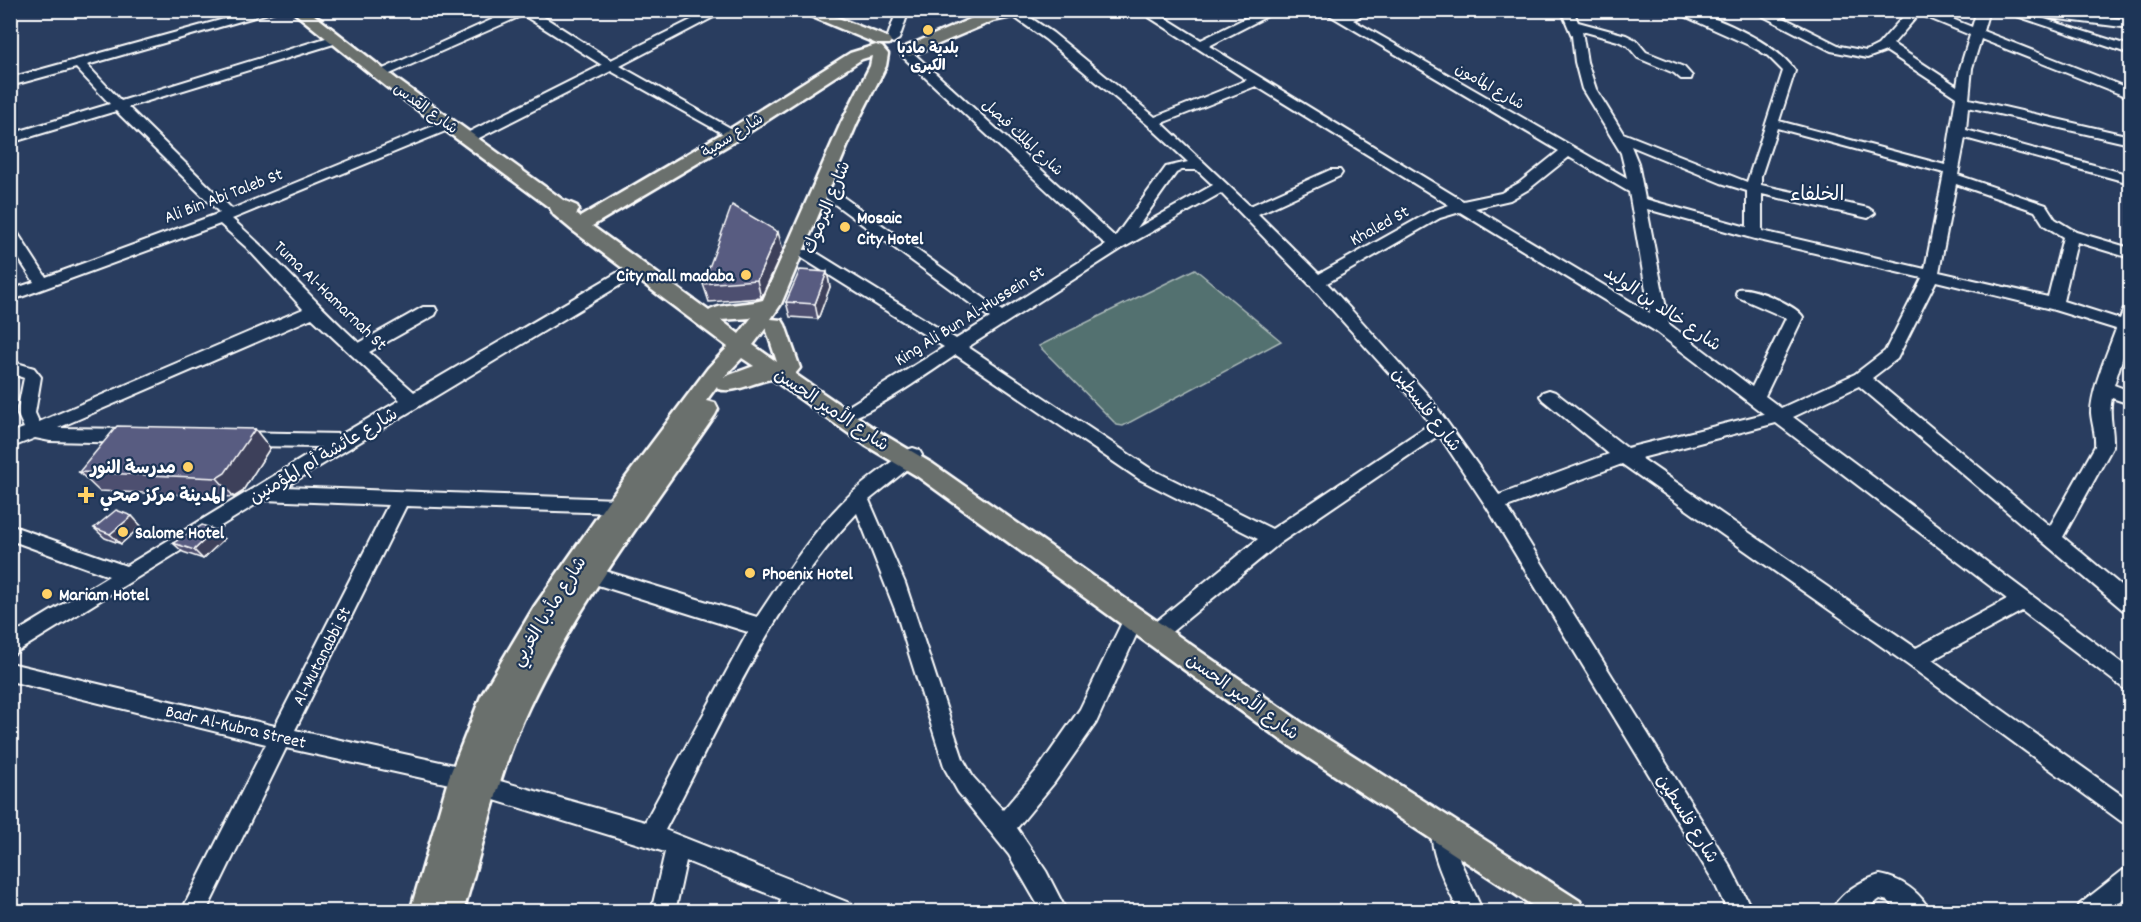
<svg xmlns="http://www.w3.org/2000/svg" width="2141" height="922" viewBox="0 0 2141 922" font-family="Dekko,'Playpen Sans Arabic',sans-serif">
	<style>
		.green { fill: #53716f; stroke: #a9b8b7; stroke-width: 1.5 }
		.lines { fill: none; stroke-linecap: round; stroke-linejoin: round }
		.minor-casing { stroke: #fff; stroke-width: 4 }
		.major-casing { stroke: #fff; stroke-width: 5 }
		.minor { fill: #1d3557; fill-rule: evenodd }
		.major { fill: #6b706d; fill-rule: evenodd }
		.wall { fill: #4d4f6f; stroke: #fff; stroke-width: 1.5 }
		.shaded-wall { fill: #3e405a; stroke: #fff; stroke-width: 1.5 }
		.building { fill: #595c81; stroke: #fff; stroke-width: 1.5 }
		.poi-dot { fill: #ffd166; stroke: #1d3557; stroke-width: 2 }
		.labels { text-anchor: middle; stroke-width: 4.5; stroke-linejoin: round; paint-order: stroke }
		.far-poi-label { font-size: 15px; font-weight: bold; fill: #fff; stroke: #1d3557 }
		.far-street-label { font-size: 15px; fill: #fff; stroke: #1d3557 }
		.street-label { font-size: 18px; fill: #fff; stroke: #1d3557 }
		.poi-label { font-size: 18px; font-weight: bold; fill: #fff; stroke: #1d3557; text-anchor: start }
		.neighbourhood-label { font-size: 20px; fill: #fff; stroke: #1d3557 }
	</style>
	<rect width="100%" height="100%" fill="#293d5f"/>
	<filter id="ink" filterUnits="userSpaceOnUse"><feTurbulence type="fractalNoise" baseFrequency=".0167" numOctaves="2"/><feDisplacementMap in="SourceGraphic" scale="12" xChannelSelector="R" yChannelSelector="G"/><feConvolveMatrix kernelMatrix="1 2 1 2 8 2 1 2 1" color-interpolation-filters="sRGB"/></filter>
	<g filter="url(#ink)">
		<path class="green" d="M1195 269 1281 341 1123 426 1117 425 1039 346Z"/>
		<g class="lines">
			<defs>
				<g id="minor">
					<path d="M257 10H279L87 65 121 101 329 37H337L339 40 337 43 128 107 232 209 443 122H453L455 125 453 128 232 219C277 258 315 303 359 343L423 307H435L437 311 435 315 369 352 414 392 632 264 637 263 645 268 642 272 285 487 617 499 624 501 626 506 624 511 617 513 406 506 295 730 463 767 471 770 474 777 471 784 463 787 286 748 206 912H181L266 744 10 681V663L275 726 388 505 263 500 10 656V636L109 576 10 540V525L126 566 321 447 239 446 233 444 230 439 233 434 239 432 342 434 400 400 312 318 58 428 134 429 140 431 143 436 140 441 134 443 50 441 35 438 10 448V433L24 428 17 413 24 378 10 373V361L34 368 41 377 35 413 39 422 303 309 246 247 220 224 10 301V290L34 282 10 245V227L15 229 46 277 220 213 116 111 10 143V134L110 104 76 68 10 86V78Z"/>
					<path d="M513 10H533L611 60 711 10H727L620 66 741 134 739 137H729L611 71 473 141H463L461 138 463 135 602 65 523 15 383 77H373L372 74Z"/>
					<path d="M897 10H909L899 39 893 43 887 39Z"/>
					<path d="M1004 10H1019L1053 33 1155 117 1247 80 1138 10H1153L1201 40 1262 10H1279L1209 46 1463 201 1501 193 1519 183 1559 151 1321 10H1337L1345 15 1354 10H1371L1353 20 1627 178 1621 153 1582 89 1575 62 1572 36 1561 10H1573L1578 22 1626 35 1636 40 1646 52 1684 67 1692 76 1691 79H1681L1674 73 1638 58 1628 46 1618 41 1582 31 1587 62 1596 89 1623 133 1747 182 1783 71 1768 56 1753 47 1671 10C1677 10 1684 10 1690 11 1719 17 1780 46 1795 71L1779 121 1945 165 1956 97 1886 51 1867 58 1831 51 1751 10H1768L1840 46 1866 51 1878 45 1909 10H1930L1972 27 1977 10H1989L1983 31 2130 89V97L2125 96 1981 39 1972 68 1969 99 2130 136V144L1968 107 1966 130 2130 175V183L1965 138 1958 175 2046 205 2055 219 2076 232 2130 248V258L2077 242 2063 301 2120 319 2124 309 2130 308V334L2114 385 2130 391V404L2112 398C2108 415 2114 429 2113 446L2063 537 2130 593V612L2123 610 1859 386 1793 417 2130 669V690L2123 688 2022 611 1932 660 2130 801V825L2122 822 1908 665 1622 464 1507 507 1730 866 1753 912H1728L1714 882 1488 509 1439 435 1280 543 1163 639 1156 642 1149 639 1146 633 1149 627 1258 539 1139 479 956 355C934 369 855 427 834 421L831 416 834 411 847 407 944 347 802 258 799 254 802 250H812L956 339 990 318 825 197 823 194 825 191H835L1002 311 1106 245 902 56 900 53 902 50H910L1115 237 1166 167 1188 162 1148 125 1045 39ZM1919 14 1970 35 1960 68 1957 86 1893 44ZM1256 86 1449 205 1430 212 1319 274 1258 214 1340 176 1342 173 1340 170H1330L1250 206 1162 123ZM1777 128 1944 173 1925 269 1762 231V194L1868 218 1875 213 1868 208 1761 185V176ZM1631 146 1721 183 1747 191V227L1645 199 1638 163ZM1569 157 1629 192 1650 313 1475 208 1510 200 1529 189ZM1182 170H1197L1213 185 1137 228 1176 173ZM1956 184 2035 211 2044 225 2063 237 2048 297 1939 272ZM1221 193 1311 286 1415 402 1430 424 1272 529 1151 469 968 347 1121 249ZM1647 209 1755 239 1922 278 1885 351 1855 374 1781 408 1765 396 1803 317C1796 305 1752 286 1738 289L1736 293 1738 297 1786 318 1752 387 1669 324ZM1460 212 1655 331 1764 414 1627 448 1555 392 1549 390 1543 392 1540 396 1543 400 1609 454 1499 495 1427 394 1327 283 1440 218ZM1936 281 2051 309 2116 329C2108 351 2091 390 2091 413 2092 424 2096 434 2095 446L2050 526 1872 378 1897 359ZM1776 423 2007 599 1916 648 1641 458Z"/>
					<path d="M1999 10H2019L2030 14V10H2052L2130 20V28L2035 16 2130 46V54Z"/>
					<path d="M913 448 919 450 922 455 919 460 869 500 905 583 963 759 973 777 1003 810 1038 769 1080 709 1127 612 1134 609 1141 612 1144 618 1096 723 1054 783 1017 828 1046 871 1067 912H1042L1009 855 958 792 945 769 896 612 857 513C772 602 722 722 665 830L852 904 856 912H813L803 907 802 912H778L781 899 686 861 675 912H651L665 852 478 795 475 788 478 781 486 777 645 822 748 632 585 581 582 575 585 569 592 567 757 617C786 574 814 528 852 493 869 478 889 464 907 450Z"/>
					<path d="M1442 819 1450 822 1460 861 1483 912H1459C1449 890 1424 845 1434 822Z"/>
					<path d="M2130 867V893L2108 912H2076L2080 904 2122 871Z"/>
					<path d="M1880 875C1900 878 1922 893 1930 912H1901L1888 901 1880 899 1862 912H1831C1839 893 1862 880 1880 875Z"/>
				</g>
				<g id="major">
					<path d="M291 10H308L399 81 563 200 577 206 579 210 576 214 580 217 728 130 850 53 876 45 882 47 888 54 886 66 857 123 781 304 771 319 782 320 785 325 800 368 795 374 881 433 933 464 1301 722 1580 901 1584 912H1542L1281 740 917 476 865 445 772 379C755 381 735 394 718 389L717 386 706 401 715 403 718 409 715 415C650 510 578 603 529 707 498 772 484 844 463 912H410L449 777 481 696 534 607 609 500 708 368 728 347 572 230 554 215 550 208 388 88ZM872 56 870 66 841 123 763 300C747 305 721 303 709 311L592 226 740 138 862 59ZM752 317 739 334 721 320 750 318ZM766 328 777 362 753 345ZM742 358 754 366 724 377Z"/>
					<path d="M796 10H818L889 38 891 41 889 44H877Z"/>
					<path d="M991 10H1032L1030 13 993 21 915 54 909 56 901 51 903 48Z"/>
				</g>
			</defs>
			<use href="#minor" class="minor-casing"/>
			<use href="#major" class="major-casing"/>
			<use href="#minor" class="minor"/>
			<use href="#major" class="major"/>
		</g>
		<g class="wall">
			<path d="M783 250 761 298 709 302 703 284Z"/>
			<path d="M827 272 830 287 818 319 790 317 786 302Z"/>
			<path d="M255 429 270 448 242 492 234 497 99 491 79 472Z"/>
			<path d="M132 516 141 526 121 544 105 538 94 528Z"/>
			<path d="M224 539 203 559 183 552 173 543Z"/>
		</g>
		<g class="shaded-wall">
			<path d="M778 232 783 250 761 298 757 280Z"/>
			<path d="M827 272 830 287 818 319 815 304Z"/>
			<path d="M255 429 270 448 242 492 234 497 217 478Z"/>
			<path d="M132 516 141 526 121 544 110 534Z"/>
			<path d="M215 530 224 539 203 559 194 550Z"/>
		</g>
		<g class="building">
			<path d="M732 205 778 232 757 280 703 284Z"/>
			<path d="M800 270 827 272 815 304 786 302Z"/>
			<path d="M117 426 255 429 225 473 217 478 79 472Z"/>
			<path d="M116 510 132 516 110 534 94 528Z"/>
			<path d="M202 525 215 530 194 550 173 543Z"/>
		</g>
	</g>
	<g class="poi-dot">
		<circle cx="928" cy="30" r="6"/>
		<circle cx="845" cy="227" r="6"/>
		<circle cx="746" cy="275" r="6"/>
		<circle cx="188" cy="467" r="6"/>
		<path d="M83 486h6v6h6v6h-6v6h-6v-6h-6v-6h6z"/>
		<circle cx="123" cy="532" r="6"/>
		<circle cx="750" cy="573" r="6"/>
		<circle cx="47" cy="594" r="6"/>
	</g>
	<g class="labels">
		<g class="far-poi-label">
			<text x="928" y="53">بلدية مادبا<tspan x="928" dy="17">الكبرى</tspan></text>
		</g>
		<g class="far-street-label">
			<text transform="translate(1490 86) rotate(30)" y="5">شارع المأمون</text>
			<text transform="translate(426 108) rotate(36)" y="5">شارع القدس</text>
			<text transform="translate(732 135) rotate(-32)" y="5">شارع سمية</text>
			<text transform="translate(1023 137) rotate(43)" y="5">شارع الملك فيصل</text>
		</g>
		<g class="street-label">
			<text transform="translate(223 195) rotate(-21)" y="6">Ali Bin Abi Taleb St</text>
			<text transform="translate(826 207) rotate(-68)" y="6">شارع اليرموك</text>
			<text transform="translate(1379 225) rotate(-29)" y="6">Khaled St</text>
			<text transform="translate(331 295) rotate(44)" y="6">Tuma Al-Hamarnah St</text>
			<text transform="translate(1663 308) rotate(34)" y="6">شارع خالد بن الوليد</text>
			<text transform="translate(969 315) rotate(-32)" y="6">King Ali Bun Al-Hussein St</text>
			<text transform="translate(832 409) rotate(34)" y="6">شارع الأمير الحسن</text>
			<text transform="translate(1427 409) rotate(52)" y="6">شارع فلسطين</text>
			<text transform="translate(323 455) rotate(-31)" y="6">شارع عائشة أم المؤمنين</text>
			<text transform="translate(548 611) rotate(-58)" y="6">شارع مأدبا الغربي</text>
			<text transform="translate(321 656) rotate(-63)" y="6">Al-Mutanabbi St</text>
			<text transform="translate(1243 696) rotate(36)" y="6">شارع الأمير الحسن</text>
			<text transform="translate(236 726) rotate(13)" y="6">Badr Al-Kubra Street</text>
			<text transform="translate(1688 818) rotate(58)" y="6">شارع فلسطين</text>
		</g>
		<g class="poi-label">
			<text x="857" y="223">Mosaic<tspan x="857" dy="21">City Hotel</tspan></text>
			<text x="734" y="281" text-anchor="end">City mall madaba</text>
			<text x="176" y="473" text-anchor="end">مدرسة النور</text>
			<text x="100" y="501">المدينة مركز صحي</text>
			<text x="135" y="538">Salome Hotel</text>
			<text x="762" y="579">Phoenix Hotel</text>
			<text x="59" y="600">Mariam Hotel</text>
		</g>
		<g class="neighbourhood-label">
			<text x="1817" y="200">الخلفاء</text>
		</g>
	</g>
	<rect width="2141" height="922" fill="none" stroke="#1d3557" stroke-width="36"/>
	<rect x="18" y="18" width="2105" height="886" fill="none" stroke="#fff" stroke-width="2" filter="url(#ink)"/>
</svg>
